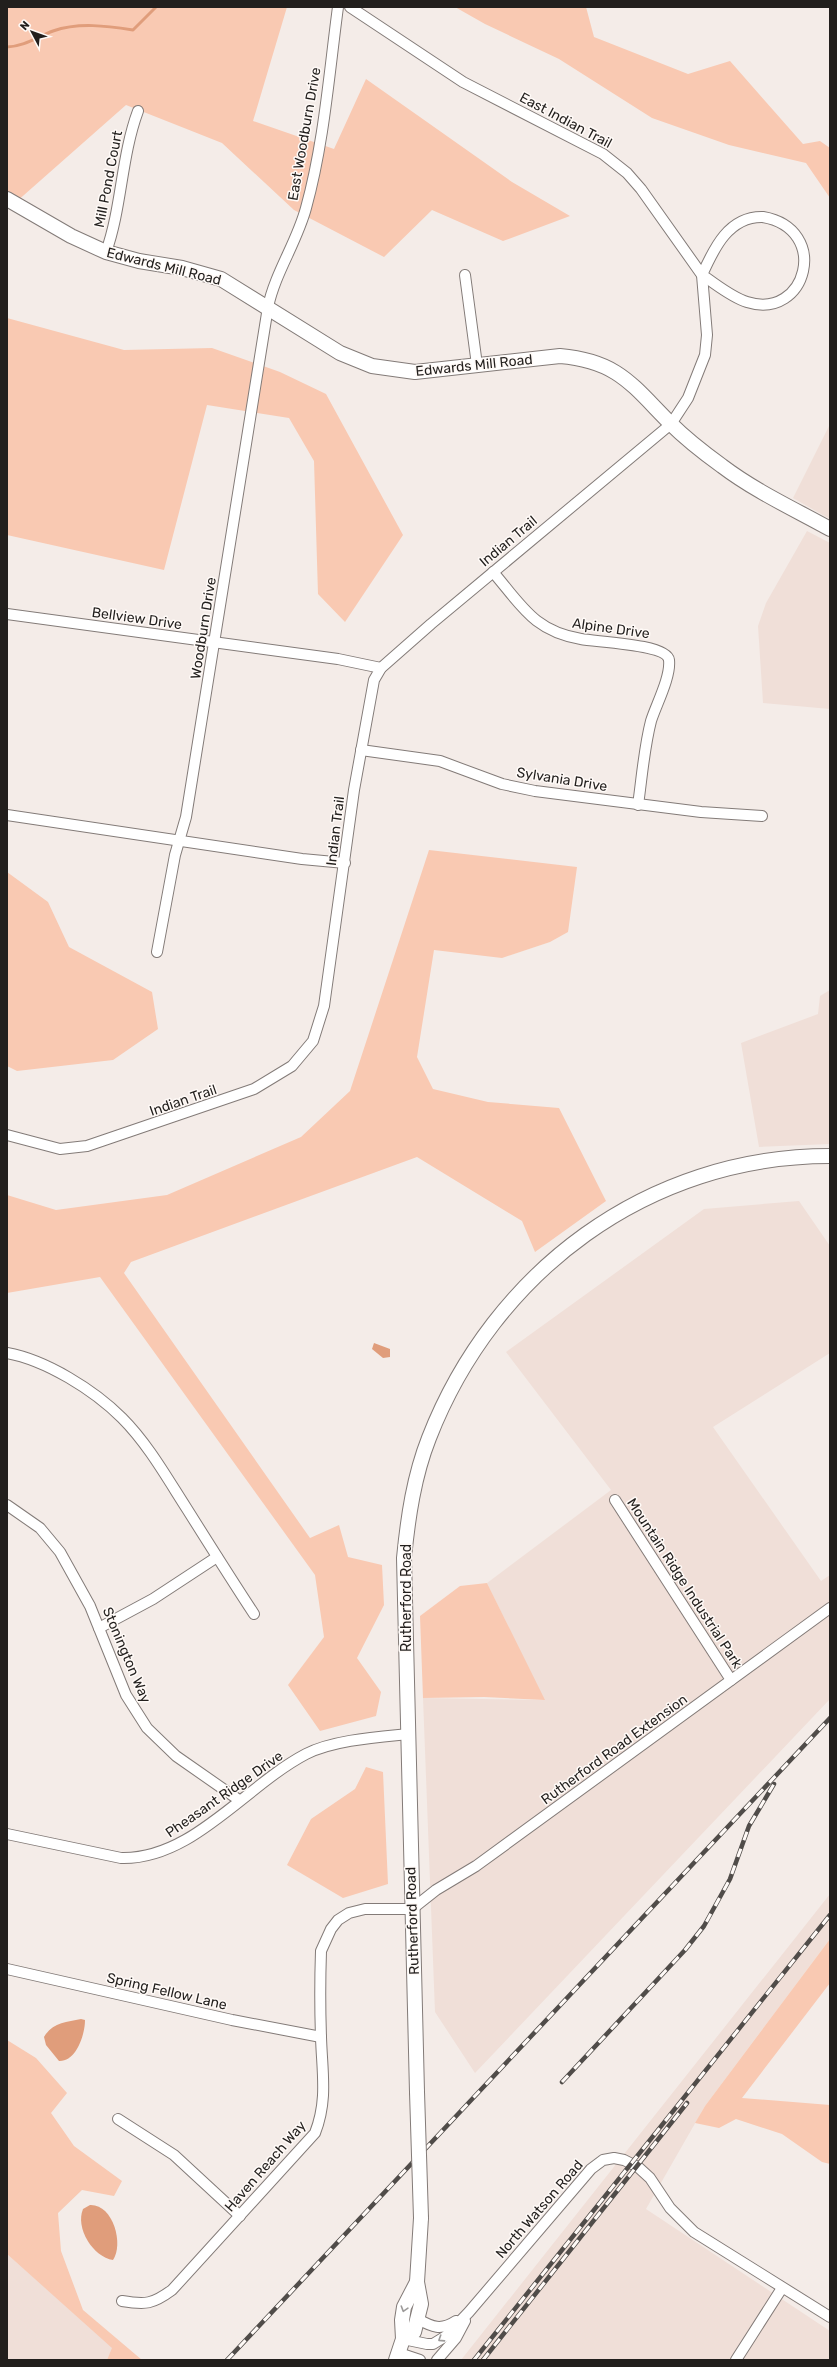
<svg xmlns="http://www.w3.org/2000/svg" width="837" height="2367" viewBox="0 0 837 2367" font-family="Rubik,sans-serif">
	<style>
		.built { fill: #f0dfd8 }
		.green { fill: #f9c9b2 }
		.water { fill: #e09d7b }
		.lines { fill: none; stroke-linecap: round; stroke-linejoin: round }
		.stream { stroke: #e09d7b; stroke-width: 3 }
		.street-casing { stroke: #837b78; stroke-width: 12 }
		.secondary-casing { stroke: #837b78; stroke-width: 16 }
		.street { stroke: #fff; stroke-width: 10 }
		.secondary { stroke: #fff; stroke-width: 14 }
		.rail-casing { stroke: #504c49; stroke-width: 4.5 }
		.rail { stroke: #fffaf7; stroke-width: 3; stroke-dasharray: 9; stroke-linecap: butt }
		.secondary-bridge-casing { stroke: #837b78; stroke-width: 16; stroke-linecap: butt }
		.secondary-bridge { stroke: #fff; stroke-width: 14 }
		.oneway { stroke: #9c9a99 }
		.labels { text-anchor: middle; stroke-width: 3; stroke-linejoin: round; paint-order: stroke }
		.street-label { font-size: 14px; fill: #221f1d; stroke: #fffaf7 }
	</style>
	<rect width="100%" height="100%" fill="#f4ece8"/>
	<g class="built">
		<path d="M829 426H830V519L793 498Z"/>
		<path d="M807 531 830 543V709L763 703 758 626 766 603Z"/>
		<path d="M830 990V1144L759 1147 741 1043 818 1014 820 996Z"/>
		<path d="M799 1201 830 1246V1353L713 1427 821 1581 830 1575V1699L475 2073 435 2012 423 1698 544 1700 487 1583 611 1490 506 1352 704 1209Z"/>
		<path d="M830 1894V1939L705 2106 646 2209 830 2331V2360H461Z"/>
		<path d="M7 2254 113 2348 107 2360H7Z"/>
	</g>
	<g class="green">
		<path d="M7 7H287L253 121 334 149 366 79 512 182 570 216 503 241 432 210 384 257 294 210 222 143 126 105 7 210Z"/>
		<path d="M455 7H586L594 37 688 74 730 61 803 144 820 141 830 148V198L806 163 729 145 652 118 559 59 485 24Z"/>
		<path d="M7 318 124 350 212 348 280 372 326 394 403 535 345 622 318 594 314 461 289 418 207 405 164 570 7 535Z"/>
		<path d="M429 850 577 867 568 932 550 942 502 958 434 950 417 1057 433 1089 488 1102 559 1108 606 1201 535 1252 522 1221 417 1157 131 1262 124 1273 310 1538 339 1525 348 1557 382 1565 384 1605 357 1658 381 1692 376 1716 320 1731 288 1685 324 1637 315 1575 100 1277 7 1293V1195L56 1210 167 1195 301 1137 350 1091Z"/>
		<path d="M7 872 48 902 69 947 152 992 158 1029 113 1060 17 1071 7 1066Z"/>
		<path d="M487 1583 545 1700 484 1697 423 1698 420 1616 460 1586Z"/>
		<path d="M366 1767 383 1772 388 1884 343 1898 287 1865 311 1819 355 1789Z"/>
		<path d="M830 1939V1983L742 2098 830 2105V2164L822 2162 782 2134 736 2119 719 2128 695 2123 705 2106Z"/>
		<path d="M7 2040 36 2058 67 2093 51 2113 74 2146 122 2181 114 2196 82 2190 58 2213 61 2251 83 2310 142 2360H107L112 2348 7 2254Z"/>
	</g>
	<g class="water">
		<path d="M374 1343 390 1349V1357L383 1358 372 1349Z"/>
		<path d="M81 2019 85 2020C85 2035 76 2062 59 2061L46 2045 44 2037C52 2023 66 2022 81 2019Z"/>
		<path d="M90 2205C113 2204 124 2244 113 2260 93 2257 75 2228 83 2209Z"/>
	</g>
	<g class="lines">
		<path class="stream" d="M7 47C25 46 37 37 53 31 79 22 107 26 133 30L156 7"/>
		<defs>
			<g id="street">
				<path d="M763 217C831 229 807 321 747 302 731 297 716 284 702 275 714 248 729 216 763 217Z"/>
				<path d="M106 252C122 207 121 157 138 111"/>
				<path d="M465 275 477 365"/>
				<path d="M493 572C522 606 534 631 581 639 596 642 667 644 669 660 671 677 656 705 651 721 644 748 642 777 638 805"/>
				<path d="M7 614 338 659 381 668"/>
				<path d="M361 750 440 761 502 784 535 791 701 812 762 816"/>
				<path d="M7 815 302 859 345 863"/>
				<path d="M157 952 175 855 186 817 268 307C275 273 297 242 306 208 324 143 329 74 338 7"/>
				<path d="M7 1135 60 1149 87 1146 254 1089 292 1066 313 1041 324 1006 354 790 374 680 381 668 431 624 671 424 688 398 705 355 707 335 702 275 641 189 627 173 603 154 463 82 350 7"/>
				<path d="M7 1353C46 1360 94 1390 122 1418 148 1444 167 1478 187 1509 209 1544 231 1579 254 1614"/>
				<path d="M615 1500 731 1680"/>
				<path d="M7 1505 40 1528 60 1552 90 1606 126 1695 147 1728 176 1756 239 1800"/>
				<path d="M99 1628 153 1599 217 1557"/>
				<path d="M7 1834 121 1858C192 1860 245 1786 306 1754 333 1740 378 1737 408 1734"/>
				<path d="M7 1969 232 2020 321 2037"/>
				<path d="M118 2119 174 2155 240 2216"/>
				<path d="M122 2301C146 2305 153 2304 172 2290L315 2133C328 2100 322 2072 321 2037 320 2009 320 1980 321 1951L331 1929 338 1920 349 1913 365 1909H412L436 1890 476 1866 830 1608"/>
				<path d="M418 2319C432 2327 441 2331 456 2321"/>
				<path d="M403 2339 427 2344H433L446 2336 469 2312 591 2169 603 2160 614 2158 624 2160 638 2167 650 2178 670 2208 694 2232 830 2317"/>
				<path d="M399 2353 420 2360"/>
				<path d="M437 2360 456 2338 465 2321"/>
				<path d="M736 2360 782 2288"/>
			</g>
			<g id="secondary">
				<path d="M7 199 71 236 106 252 139 261 182 268 221 279 340 353 372 366 415 372 560 356C618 361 632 385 670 423 686 439 704 453 722 466 755 491 794 509 830 529"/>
				<path d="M417 2092 404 1558C408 1517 414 1476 429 1438 494 1271 648 1156 830 1156"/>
				<path d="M403 2339 414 2332 421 2304 417 2282 421 2218"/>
				<path d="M396 2360 403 2339 402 2320 404 2307 417 2282"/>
			</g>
		</defs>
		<use href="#street" class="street-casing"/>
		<use href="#secondary" class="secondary-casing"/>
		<use href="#street" class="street"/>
		<use href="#secondary" class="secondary"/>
		<defs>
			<g id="rail">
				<path d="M562 2082 685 1950 704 1926 730 1879 749 1826 774 1784"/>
				<path d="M227 2360 830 1718"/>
				<path d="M474 2360 830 1915"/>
				<path d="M483 2360 687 2103"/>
			</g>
		</defs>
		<use href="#rail" class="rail-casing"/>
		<use href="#rail" class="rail"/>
		<defs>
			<path id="secondary-bridge" d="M417 2092 421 2218"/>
		</defs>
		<use href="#secondary-bridge" class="secondary-bridge-casing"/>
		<use href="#secondary-bridge" class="secondary-bridge"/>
	</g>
	<defs><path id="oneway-chevron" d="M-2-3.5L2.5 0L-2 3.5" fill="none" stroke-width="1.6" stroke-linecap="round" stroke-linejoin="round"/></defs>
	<g class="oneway">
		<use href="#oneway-chevron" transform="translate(404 2309) rotate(107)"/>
		<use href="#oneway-chevron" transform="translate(441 2339) rotate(147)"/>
	</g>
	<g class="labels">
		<g class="street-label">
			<text transform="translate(566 120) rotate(28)" y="5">East Indian Trail</text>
			<text transform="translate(304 134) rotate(-80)" y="5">East Woodburn Drive</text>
			<text transform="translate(108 179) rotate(-79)" y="5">Mill Pond Court</text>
			<text transform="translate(164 266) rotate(14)" y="5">Edwards Mill Road</text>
			<text transform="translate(474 365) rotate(-6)" y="5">Edwards Mill Road</text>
			<text transform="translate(508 541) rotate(-40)" y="5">Indian Trail</text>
			<text transform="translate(137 618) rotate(8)" y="5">Bellview Drive</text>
			<text transform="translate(203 628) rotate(-81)" y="5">Woodburn Drive</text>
			<text transform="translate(611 628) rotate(8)" y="5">Alpine Drive</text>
			<text transform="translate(562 779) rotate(9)" y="5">Sylvania Drive</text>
			<text transform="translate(335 831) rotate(-83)" y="5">Indian Trail</text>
			<text transform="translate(183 1100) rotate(-19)" y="5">Indian Trail</text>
			<text transform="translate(685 1583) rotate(57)" y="5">Mountain Ridge Industrial Park</text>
			<text transform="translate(406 1598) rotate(-90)" y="5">Rutherford Road</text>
			<text transform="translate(127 1655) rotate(67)" y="5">Stonington Way</text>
			<text transform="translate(614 1749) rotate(-36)" y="5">Rutherford Road Extension</text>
			<text transform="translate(224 1794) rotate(-35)" y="5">Pheasant Ridge Drive</text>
			<text transform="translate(412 1921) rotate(-92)" y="5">Rutherford Road</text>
			<text transform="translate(167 1991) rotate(13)" y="5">Spring Fellow Lane</text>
			<text transform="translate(265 2166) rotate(-49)" y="5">Haven Reach Way</text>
			<text transform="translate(539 2209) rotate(-49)" y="5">North Watson Road</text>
		</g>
	</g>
	<rect width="837" height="2367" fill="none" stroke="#221f1d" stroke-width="16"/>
	<g transform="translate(32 32) rotate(311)" stroke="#fffaf7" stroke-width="3" paint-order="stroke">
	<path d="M0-3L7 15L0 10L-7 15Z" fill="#221f1d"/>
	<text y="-6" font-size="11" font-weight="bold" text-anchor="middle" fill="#221f1d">N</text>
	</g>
</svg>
